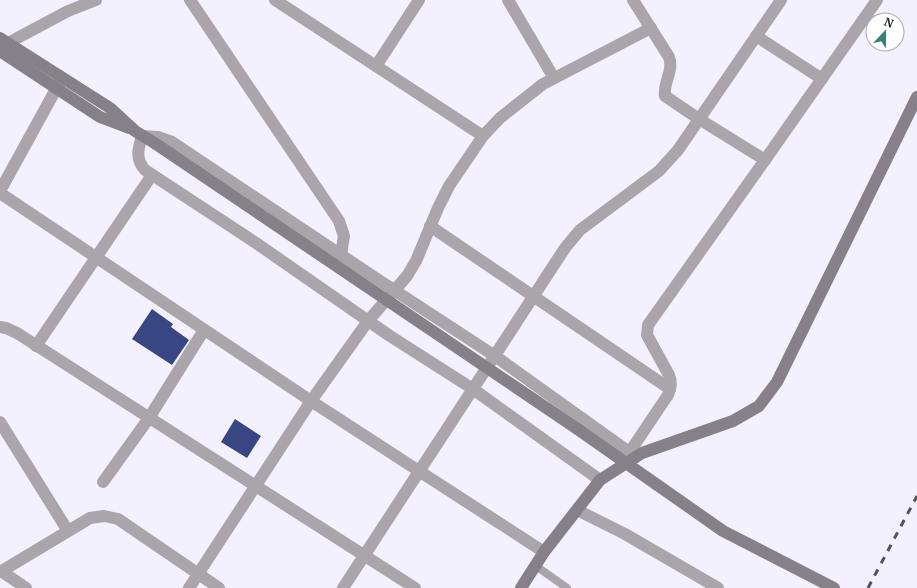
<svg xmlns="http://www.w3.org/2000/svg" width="917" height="588" viewBox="0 0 917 588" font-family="Merriweather,serif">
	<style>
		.building { fill: #384783 }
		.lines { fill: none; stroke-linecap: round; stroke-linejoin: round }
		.lane { stroke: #a9a5ab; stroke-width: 8 }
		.street { stroke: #a9a5ab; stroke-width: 12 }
		.secondary { stroke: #868089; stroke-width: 12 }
		.rail { stroke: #54535a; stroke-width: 3; stroke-dasharray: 7 7; stroke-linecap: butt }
		.secondary-bridge { stroke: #868089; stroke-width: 12 }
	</style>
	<rect width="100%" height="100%" fill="#f3f1fe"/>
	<g class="building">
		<path d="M152 309 173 324 171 327 189 340 172 365 132 339Z"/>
		<path d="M235 419 261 436 247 458 221 442Z"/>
	</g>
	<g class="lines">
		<path class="lane" d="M536 566 567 588"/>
		<g class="street">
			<path d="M190 0 339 221 344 236 341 255"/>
			<path d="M275 0 483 136"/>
			<path d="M508 0 554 78"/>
			<path d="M633 0 669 57C674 71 663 82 665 96L699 119 765 160"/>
			<path d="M756 36 822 79"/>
			<path d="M1 49 8 43 68 11 96 0"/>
			<path d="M376 66 419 0"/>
			<path d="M0 191 61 80"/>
			<path d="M0 193 311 401 544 552"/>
			<path d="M430 226 670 389"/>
			<path d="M0 327 6 328 17 333 415 588"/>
			<path d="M36 346 152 175"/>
			<path d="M0 422 68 531"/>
			<path d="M629 453 668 395C671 388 672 383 669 375L647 335 648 325 765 160 877 0"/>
			<path d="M600 480 473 389 390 336 256 243 145 170C135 159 138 149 142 136L158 137 172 142 374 277 495 356 636 457"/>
			<path d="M103 482 149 418 204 330"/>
			<path d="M577 510 625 534 718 588"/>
			<path d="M1 571 26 588"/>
			<path d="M0 572 90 518 104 516 118 519 219 588"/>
			<path d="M189 588 311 401 368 321 407 276 416 261 438 208 449 186 483 136 500 118 543 84 651 28"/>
			<path d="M343 588 565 248 580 230 659 171 678 150 781 0"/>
		</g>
		<g class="secondary">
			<path d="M0 38 110 108 135 131 156 144"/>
			<path d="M0 51 100 117 129 128"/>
			<path d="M521 588 544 552 600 480 642 453 733 421 759 406 777 382 917 97"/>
		</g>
		<path class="rail" d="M868 588 917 496"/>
		<path class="secondary-bridge" d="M156 144 576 428 723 531 834 588"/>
	</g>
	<g transform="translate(885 32) rotate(22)"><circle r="19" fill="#ffffff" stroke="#a7a7a9"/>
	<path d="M0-3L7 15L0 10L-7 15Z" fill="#397f75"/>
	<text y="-6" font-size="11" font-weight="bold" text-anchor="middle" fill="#232227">N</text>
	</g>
</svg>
